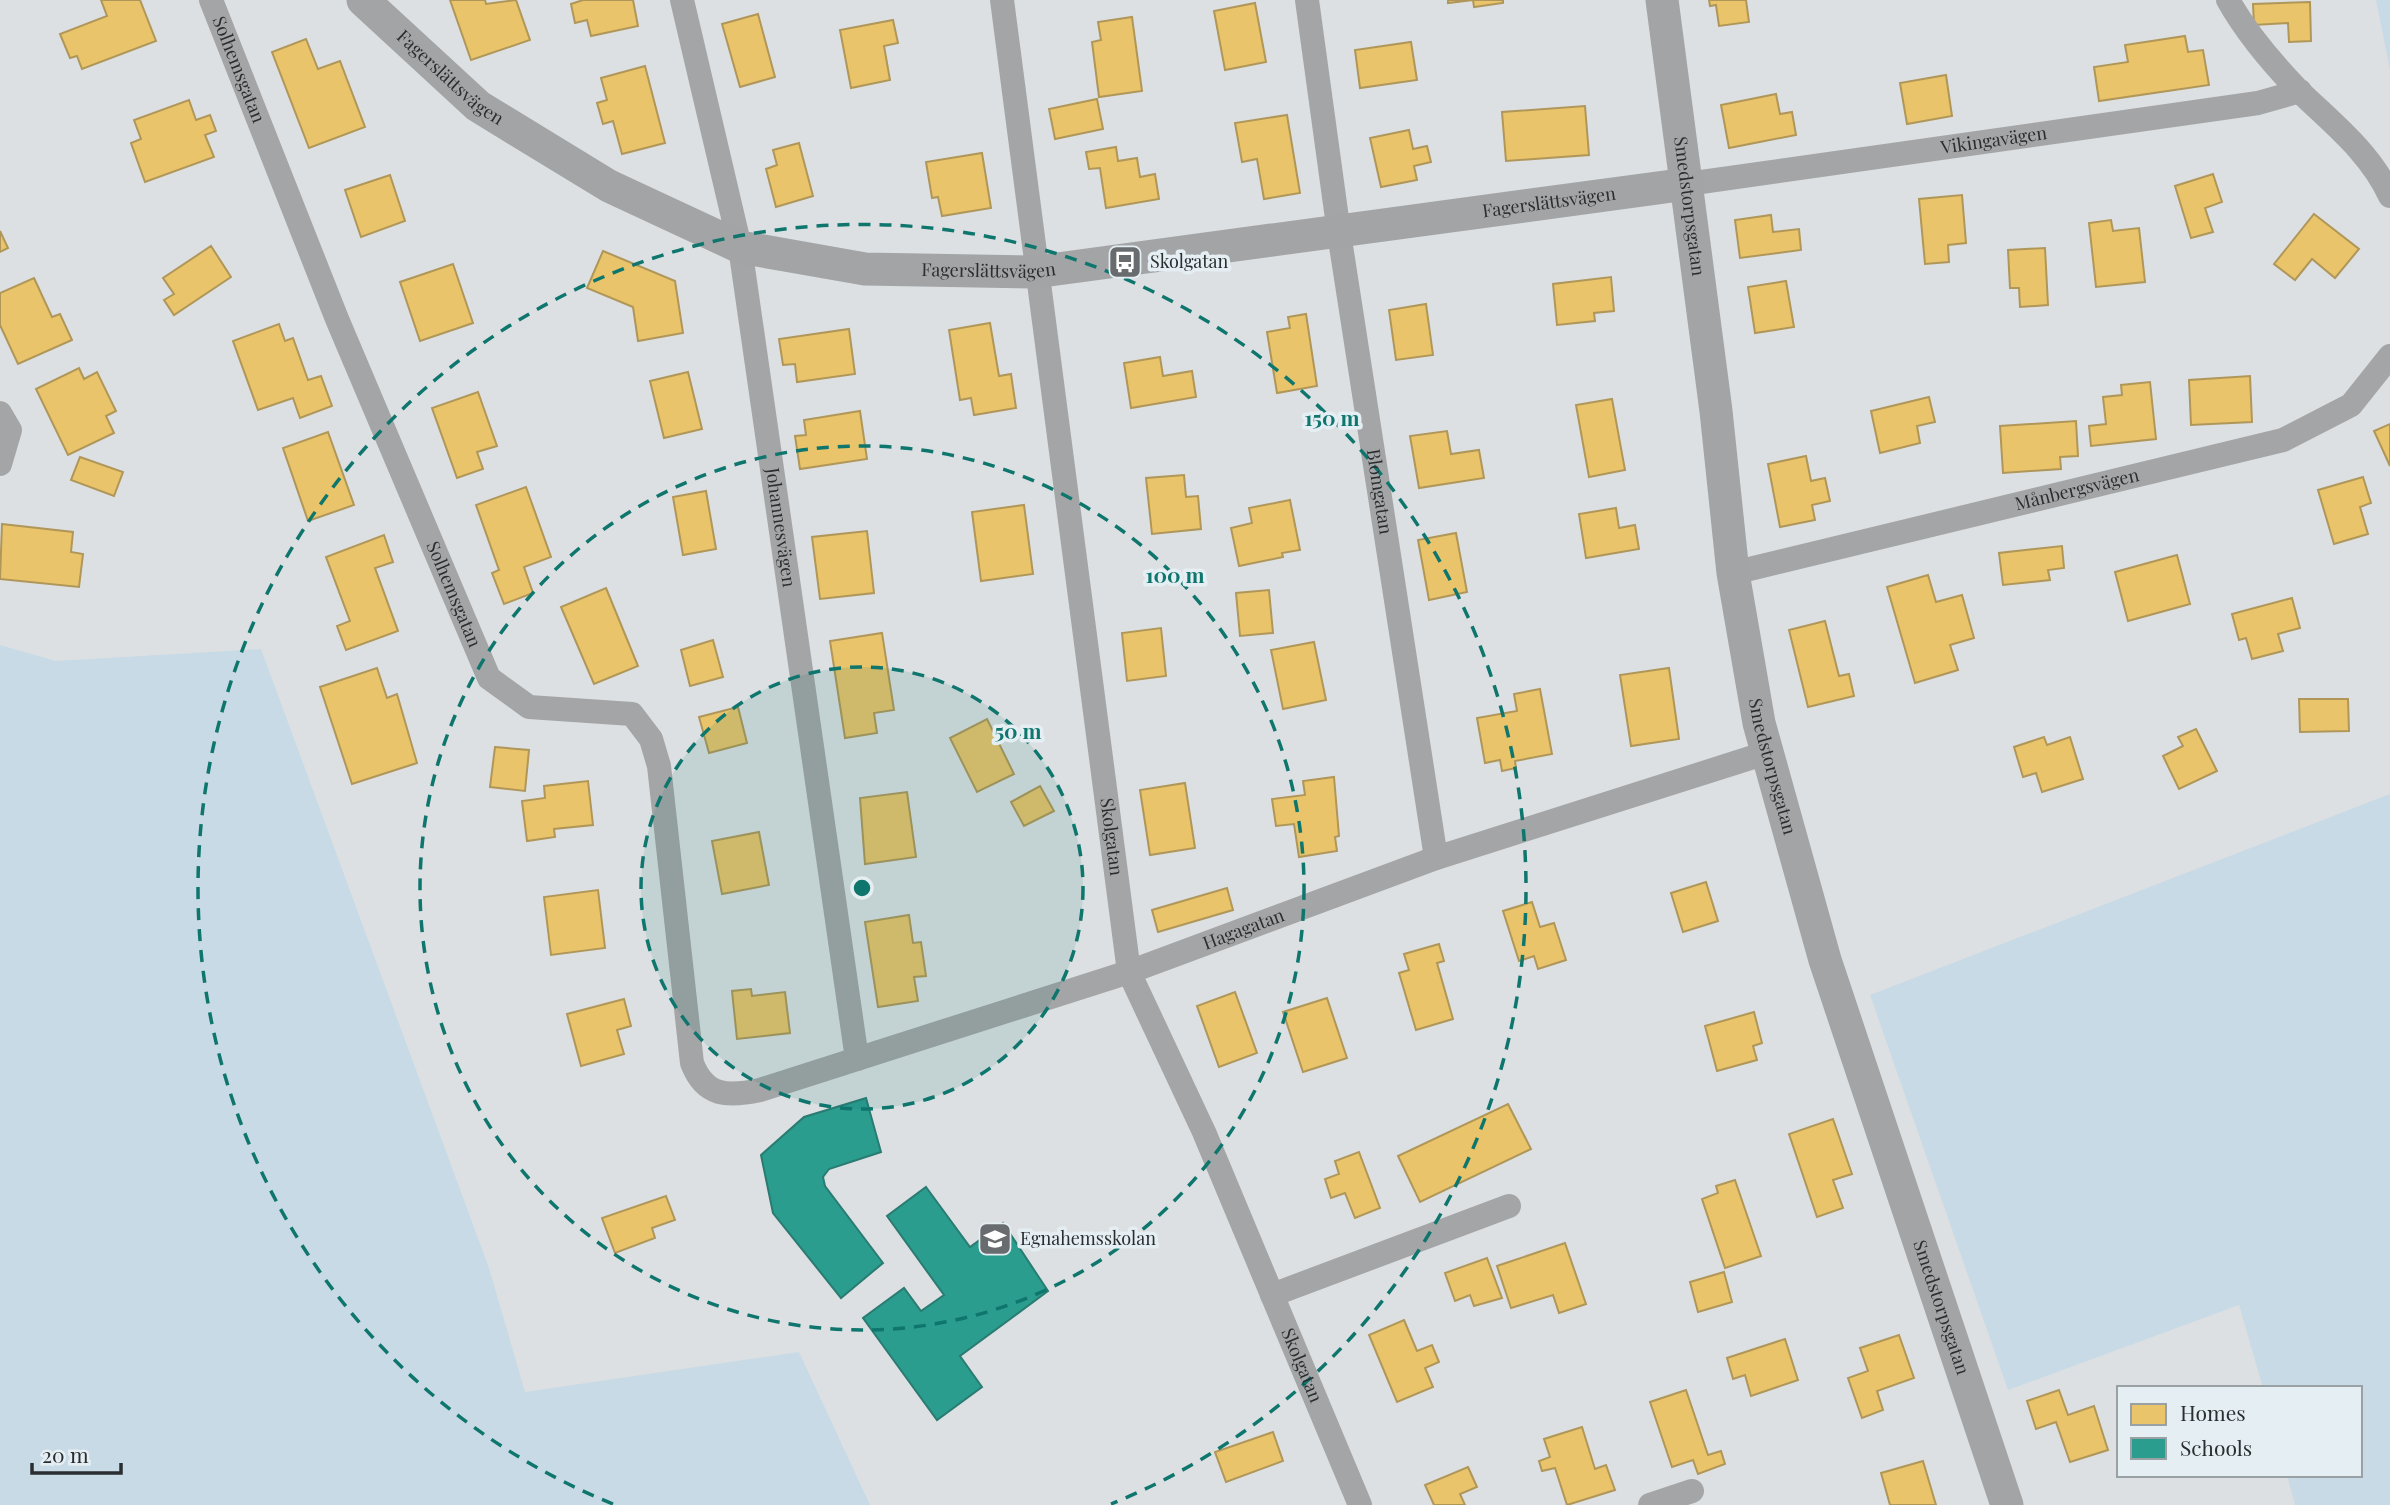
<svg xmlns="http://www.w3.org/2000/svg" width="2390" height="1505" viewBox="0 0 2390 1505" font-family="'Playfair Display',serif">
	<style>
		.green { fill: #c8dae5 }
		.homes { fill: #e9c46a; stroke: #b09759; stroke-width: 2 }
		.schools { fill: #2a9d8f; stroke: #2a7c72; stroke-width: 2 }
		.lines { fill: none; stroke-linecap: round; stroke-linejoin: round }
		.street { stroke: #a4a5a6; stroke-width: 24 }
		.secondary { stroke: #a2a4a6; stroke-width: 33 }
		.ring { fill: none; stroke: #0f766e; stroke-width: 3.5; stroke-dasharray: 12 9 }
		.labels { text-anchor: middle; stroke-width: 7; stroke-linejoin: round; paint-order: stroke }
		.street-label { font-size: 18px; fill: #2a2e30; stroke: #e5eef3 }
		.poi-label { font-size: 18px; fill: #2a2e30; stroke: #e5eef3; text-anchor: start }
		.centre { fill: #0f766e; stroke: #e5eef3; stroke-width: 3.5 }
		.ring-label { font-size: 21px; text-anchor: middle; font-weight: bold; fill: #0f766e; stroke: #e5eef3; stroke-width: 7; stroke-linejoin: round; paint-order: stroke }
	</style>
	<rect width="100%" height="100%" fill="#dce0e2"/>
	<g class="green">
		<path d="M2376 0H2390V70Z"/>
		<path d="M0 645 56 661 261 649 489 1268 525 1392 799 1352 870 1505H0Z"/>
		<path d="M2390 794V1505H2295L2287 1475H2360V1388H2263L2239 1305 2008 1390 1870 995Z"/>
	</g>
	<g class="homes">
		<path d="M101 0H140L156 41 82 69 77 56 70 58 60 34 107 16Z"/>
		<path d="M450 0H485L486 4 516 0 530 40 471 60Z"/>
		<path d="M583 0H633L638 26 591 36 587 20 575 23 571 4Z"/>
		<path d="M1448 0H1503V3L1474 7 1473 0 1448 3Z"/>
		<path d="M1709 0H1746L1749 22 1719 26 1716 5 1710 6Z"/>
		<path d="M2310 2 2311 41 2289 42 2288 23 2254 25 2253 4Z"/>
		<path d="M1255 3 1266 62 1225 70 1214 11Z"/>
		<path d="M758 14 775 77 740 87 722 24Z"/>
		<path d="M1132 17 1142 91 1099 97 1092 42 1101 40 1098 22Z"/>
		<path d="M893 20 898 43 884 46 890 80 851 88 840 30Z"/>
		<path d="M2185 36 2188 52 2203 50 2209 85 2099 101 2094 67 2128 62 2125 45Z"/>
		<path d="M306 39 318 69 340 61 365 127 309 148 272 52Z"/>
		<path d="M1411 42 1417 80 1360 88 1355 50Z"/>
		<path d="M645 66 665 143 622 154 613 121 603 124 597 103 607 100 601 78Z"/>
		<path d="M1946 75 1952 116 1907 124 1900 83Z"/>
		<path d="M1776 94 1780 114 1792 112 1796 135 1729 148 1721 105Z"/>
		<path d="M1097 99 1103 129 1055 139 1049 109Z"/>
		<path d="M189 100 196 120 210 115 216 131 205 135 214 157 145 182 131 143 141 139 134 120Z"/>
		<path d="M1585 106 1589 155 1506 161 1502 112Z"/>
		<path d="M1287 115 1300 193 1264 199 1257 159 1242 162 1235 123Z"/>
		<path d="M1409 130 1413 149 1427 146 1431 162 1414 166 1417 180 1381 187 1370 138Z"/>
		<path d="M799 143 813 196 776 207 766 169 777 165 773 150Z"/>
		<path d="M1116 147 1118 161 1137 158 1140 177 1155 174 1159 199 1106 208 1100 168 1089 169 1086 152Z"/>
		<path d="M982 153 991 208 942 216 938 197 932 198 926 162Z"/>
		<path d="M2213 174 2222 202 2205 208 2213 232 2191 238 2175 186Z"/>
		<path d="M390 175 405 221 361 237 345 190Z"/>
		<path d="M1962 195 1966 243 1948 245 1949 262 1925 264 1919 199Z"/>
		<path d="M2314 214 2359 249 2335 278 2312 259 2295 280 2274 264Z"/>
		<path d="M1771 215 1773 232 1799 229 1801 250 1740 258 1735 220Z"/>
		<path d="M2111 220 2113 231 2139 228 2145 282 2096 287 2089 223Z"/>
		<path d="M0 231 8 248 0 252Z"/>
		<path d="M211 246 231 277 174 315 164 300 174 294 163 278Z"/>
		<path d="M2045 248 2048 305 2020 307 2019 288H2010L2008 250Z"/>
		<path d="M603 251 675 281 683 333 638 341 633 307 587 288Z"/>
		<path d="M453 264 473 323 420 341 400 282Z"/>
		<path d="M1611 277 1614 311 1594 313 1595 321 1557 325 1553 284Z"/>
		<path d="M34 278 52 317 60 314 72 340 18 364 0 325V293Z"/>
		<path d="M1786 281 1794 327 1755 333 1748 287Z"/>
		<path d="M1426 304 1433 355 1396 360 1389 310Z"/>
		<path d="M1306 314 1317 386 1277 393 1267 332 1290 328 1288 317Z"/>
		<path d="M990 323 999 376 1011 374 1016 408 974 415 971 398 960 400 949 330Z"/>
		<path d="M279 324 285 341 293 338 308 380 321 376 332 406 300 418 293 398 258 410 233 341Z"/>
		<path d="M849 329 855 374 797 382 795 364 783 365 779 339Z"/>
		<path d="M1160 357 1163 376 1192 371 1196 397 1131 408 1124 363Z"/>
		<path d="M79 368 84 379 97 372 116 411 106 416 114 433 68 455 36 389Z"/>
		<path d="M688 372 702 429 664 438 650 381Z"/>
		<path d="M2250 376 2252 422 2191 425 2189 380Z"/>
		<path d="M2150 382 2156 439 2091 446 2089 426 2106 424 2103 397 2122 395 2121 385Z"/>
		<path d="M478 392 497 446 477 452 483 469 457 478 432 408Z"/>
		<path d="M1929 397 1935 422 1917 426 1920 443 1880 453 1871 411Z"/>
		<path d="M1612 399 1625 470 1589 477 1576 405Z"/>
		<path d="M860 411 867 459 800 469 795 436 806 435 804 420Z"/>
		<path d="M2076 421 2078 456 2060 457 2061 469 2003 473 2000 426Z"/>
		<path d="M2390 424V466L2374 431Z"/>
		<path d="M1447 431 1451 454 1479 450 1484 478 1419 488 1410 436Z"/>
		<path d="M328 432 354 505 308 521 283 448Z"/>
		<path d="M1806 456 1811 481 1825 478 1830 501 1812 505 1815 520 1780 527 1768 464Z"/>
		<path d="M80 457 123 472 114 496 71 480Z"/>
		<path d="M1184 475 1186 497 1198 496 1201 529 1152 534 1146 478Z"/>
		<path d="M2363 477 2371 503 2360 507 2368 534 2334 544 2318 490Z"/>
		<path d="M526 487 551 557 524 567 533 593 504 604 492 573 499 570 476 505Z"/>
		<path d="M706 491 716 549 683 555 673 497Z"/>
		<path d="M1290 500 1300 550 1282 553 1283 557 1239 566 1231 528 1252 523 1249 508Z"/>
		<path d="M1024 505 1033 574 981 581 972 512Z"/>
		<path d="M1616 508 1619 528 1635 525 1639 549 1586 558 1579 514Z"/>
		<path d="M2 524 73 532 71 552 83 554 79 587 0 579Z"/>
		<path d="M867 531 874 593 820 599 812 537Z"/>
		<path d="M1456 533 1467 592 1429 600 1418 540Z"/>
		<path d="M384 535 393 562 375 568 398 631 346 650 337 626 350 621 326 557Z"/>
		<path d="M2062 546 2064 568 2048 570 2050 580 2003 585 1999 553Z"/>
		<path d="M2177 555 2190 604 2128 621 2115 572Z"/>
		<path d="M1928 575 1936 602 1962 595 1974 638 1950 645 1958 670 1915 683 1887 587Z"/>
		<path d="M606 588 638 666 594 684 561 607Z"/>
		<path d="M1269 590 1273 633 1240 636 1236 593Z"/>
		<path d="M2292 598 2300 628 2278 634 2283 651 2252 659 2246 638 2239 640 2232 614Z"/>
		<path d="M1825 621 1839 676 1849 674 1854 696 1808 707 1789 630Z"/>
		<path d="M1161 628 1166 676 1127 681 1122 633Z"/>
		<path d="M882 633 894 710 874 713 877 733 845 738 830 641Z"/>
		<path d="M713 640 723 677 690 686 681 650Z"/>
		<path d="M1314 642 1326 700 1283 709 1271 650Z"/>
		<path d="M377 668 387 698 397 694 417 763 352 784 320 687Z"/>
		<path d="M1669 668 1679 739 1631 746 1620 675Z"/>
		<path d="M1540 689 1552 754 1515 761 1516 768 1502 771 1500 760 1485 763 1477 718 1517 711 1514 694Z"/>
		<path d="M2299 699H2348L2349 731 2300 732Z"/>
		<path d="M738 707 747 743 709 753 699 717Z"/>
		<path d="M987 719 1014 774 977 792 950 738Z"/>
		<path d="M2196 729 2217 771 2179 789 2163 756 2183 746 2178 737Z"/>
		<path d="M2044 737 2047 745 2070 737 2083 779 2042 792 2036 773 2023 777 2014 747Z"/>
		<path d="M495 747 529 750 525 791 490 787Z"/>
		<path d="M1334 777 1339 836 1335 837 1337 851 1299 857 1294 824 1276 826 1272 799 1305 795 1303 781Z"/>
		<path d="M588 781 593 825 554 829 555 837 527 841 522 801 545 798 544 786Z"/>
		<path d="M1185 783 1195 848 1150 855 1140 790Z"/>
		<path d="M1040 786 1054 811 1024 826 1011 802Z"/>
		<path d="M907 792 916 857 865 864 860 798Z"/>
		<path d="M759 832 769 885 722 894 712 841Z"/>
		<path d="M1706 882 1718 921 1683 932 1671 893Z"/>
		<path d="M1227 888 1233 910 1158 932 1152 910Z"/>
		<path d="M598 890 605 948 551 955 544 897Z"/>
		<path d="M1532 902 1540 927 1554 923 1566 960 1538 969 1534 956 1519 961 1503 911Z"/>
		<path d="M909 915 913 943 921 942 926 976 914 977 918 1001 878 1007 865 922Z"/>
		<path d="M1439 944 1444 961 1437 963 1453 1019 1416 1030 1399 973 1409 970 1404 954Z"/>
		<path d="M751 989 752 996 785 992 790 1033 737 1039 732 991Z"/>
		<path d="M1235 992 1257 1053 1219 1067 1197 1006Z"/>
		<path d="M1327 998 1347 1058 1303 1072 1283 1012Z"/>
		<path d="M624 999 631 1026 617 1030 624 1054 581 1066 567 1014Z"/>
		<path d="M1754 1012 1762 1043 1753 1046 1757 1060 1717 1071 1705 1026Z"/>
		<path d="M1508 1104 1531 1149 1420 1202 1398 1156Z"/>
		<path d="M1833 1119 1852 1174 1833 1180 1843 1208 1817 1217 1789 1134Z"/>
		<path d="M1359 1152 1380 1208 1355 1218 1345 1193 1331 1198 1325 1179 1339 1174 1335 1161Z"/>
		<path d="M1735 1180 1761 1256 1725 1268 1702 1199 1718 1193 1716 1186Z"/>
		<path d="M666 1196 675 1220 652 1228 655 1238 615 1253 602 1218Z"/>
		<path d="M1565 1243 1586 1304 1559 1313 1553 1295 1511 1308 1497 1266Z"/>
		<path d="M1487 1258 1502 1298 1474 1306 1470 1295 1455 1301 1445 1273Z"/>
		<path d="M1724 1272 1732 1302 1698 1312 1690 1282Z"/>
		<path d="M1404 1320 1417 1351 1432 1345 1439 1362 1425 1368 1433 1387 1397 1402 1369 1335Z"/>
		<path d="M1899 1335 1914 1378 1877 1391 1883 1410 1862 1418 1848 1378 1868 1371 1860 1348Z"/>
		<path d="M1785 1339 1798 1380 1751 1396 1745 1375 1733 1379 1727 1358Z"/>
		<path d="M1686 1390 1708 1455 1721 1451 1725 1464 1698 1474 1693 1460 1672 1467 1650 1402Z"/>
		<path d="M2059 1390 2068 1415 2094 1406 2108 1450 2070 1462 2056 1422 2036 1429 2027 1401Z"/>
		<path d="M1582 1427 1595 1469 1606 1465 1615 1490 1567 1505 1555 1468 1542 1471 1539 1461 1550 1457 1544 1439Z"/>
		<path d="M1273 1432 1283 1461 1226 1482 1215 1452Z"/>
		<path d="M1923 1461 1936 1505H1890L1881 1473Z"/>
		<path d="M1468 1467 1477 1487 1460 1494 1465 1505H1434L1425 1485Z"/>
	</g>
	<g class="schools">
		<path d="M866 1098 881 1152 829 1169 823 1177 825 1186 883 1263 841 1298 773 1213 761 1155 804 1117Z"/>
		<path d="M926 1187 970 1247 1003 1223 1048 1291 960 1356 982 1387 937 1420 863 1318 904 1288 921 1311 944 1295 887 1216Z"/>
	</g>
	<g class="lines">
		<g class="street">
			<path id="s1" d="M211 0 337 319 489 678 529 707 632 714 651 739 659 766 692 1063C705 1097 728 1097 760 1090L1129 972 1436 858 1766 753"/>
			<path id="s2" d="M682 0 740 247 857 1059"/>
			<path id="s3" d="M1002 0 1129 972 1204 1132 1360 1505"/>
			<path id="s4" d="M1307 0 1339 233 1436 858"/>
			<path d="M2228 0C2247 34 2271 62 2298 90 2332 123 2370 152 2390 196"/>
			<path id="s5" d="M1687 184 2258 103 2300 91"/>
			<path d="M0 413 10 430 0 464"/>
			<path id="s6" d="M1733 573 2283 440 2351 405 2390 356"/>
			<path d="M1272 1295 1509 1206"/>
			<path d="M1650 1505 1692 1491"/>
		</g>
		<g class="secondary">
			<path id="s7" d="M363 0 478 106 609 186 740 247 865 269 1035 272 1687 184"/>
			<path id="s8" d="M1662 0 1716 411 1733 573 1759 723 1825 960 2007 1505"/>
		</g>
	</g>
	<circle cx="862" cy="888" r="221" fill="#0f766e" fill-opacity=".12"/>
	<g class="ring">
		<circle cx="862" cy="888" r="221"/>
		<circle cx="862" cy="888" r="442"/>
		<path d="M613 1504A664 664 0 1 1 1111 1504"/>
	</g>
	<defs>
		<symbol id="bus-square" viewBox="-11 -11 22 22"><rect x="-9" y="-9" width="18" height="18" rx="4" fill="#686c6e" stroke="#e5eef3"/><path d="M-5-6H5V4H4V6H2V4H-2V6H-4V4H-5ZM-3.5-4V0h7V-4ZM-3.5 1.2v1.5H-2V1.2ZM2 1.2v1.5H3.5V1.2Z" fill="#fff"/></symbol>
		<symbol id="school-square" viewBox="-11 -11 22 22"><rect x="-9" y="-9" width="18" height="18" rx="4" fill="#686c6e" stroke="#e5eef3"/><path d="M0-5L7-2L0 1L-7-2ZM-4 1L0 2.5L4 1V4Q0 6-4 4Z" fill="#fff"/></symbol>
	</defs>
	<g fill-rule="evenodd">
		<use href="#bus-square" x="1106" y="243" width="38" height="38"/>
		<use href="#school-square" x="976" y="1220" width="38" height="38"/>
	</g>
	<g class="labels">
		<g class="street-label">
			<text dy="6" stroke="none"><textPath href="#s1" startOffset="75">Solhemsgatan</textPath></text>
			<text dy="6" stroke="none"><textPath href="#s7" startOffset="117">Fagerslättsvägen</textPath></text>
			<text dy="6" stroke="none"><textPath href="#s5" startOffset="310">Vikingavägen</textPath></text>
			<text dy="6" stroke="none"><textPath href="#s7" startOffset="1270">Fagerslättsvägen</textPath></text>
			<text dy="6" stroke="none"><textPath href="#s8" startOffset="208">Smedstorpsgatan</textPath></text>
			<text dy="6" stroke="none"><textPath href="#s7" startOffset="705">Fagerslättsvägen</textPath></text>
			<text dy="6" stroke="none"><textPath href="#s6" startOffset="354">Månbergsvägen</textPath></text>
			<text dy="6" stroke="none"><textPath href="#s4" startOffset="497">Blomgatan</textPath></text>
			<text dy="6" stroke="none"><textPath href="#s2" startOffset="537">Johannesvägen</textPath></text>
			<text dy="6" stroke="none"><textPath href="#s1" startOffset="642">Solhemsgatan</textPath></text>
			<text dy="6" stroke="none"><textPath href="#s8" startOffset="775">Smedstorpsgatan</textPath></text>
			<text dy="6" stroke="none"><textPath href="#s3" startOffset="844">Skolgatan</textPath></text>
			<text dy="6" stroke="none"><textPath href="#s1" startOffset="1836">Hagagatan</textPath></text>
			<text dy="6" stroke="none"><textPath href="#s8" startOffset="1342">Smedstorpsgatan</textPath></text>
			<text dy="6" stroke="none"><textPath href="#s3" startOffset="1410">Skolgatan</textPath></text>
		</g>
		<g class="poi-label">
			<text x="1150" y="268">Skolgatan</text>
			<text x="1020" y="1245">Egnahemsskolan</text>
		</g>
	</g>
	<circle cx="862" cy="888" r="10" class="centre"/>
	<g class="ring-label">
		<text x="1332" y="426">150 m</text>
		<text x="1175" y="583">100 m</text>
		<text x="1018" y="739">50 m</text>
	</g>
	<rect x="2117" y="1386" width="245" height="91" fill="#e5eef3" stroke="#9aa1a5" stroke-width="2"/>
	<rect x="2131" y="1404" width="35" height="21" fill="#e9c46a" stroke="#9aa1a5" stroke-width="2"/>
	<text x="2180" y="1421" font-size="21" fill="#2a2e30">Homes</text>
	<rect x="2131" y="1438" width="35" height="21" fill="#2a9d8f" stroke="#9aa1a5" stroke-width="2"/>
	<text x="2180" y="1456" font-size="21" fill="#2a2e30">Schools</text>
	<path d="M32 1463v10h89v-10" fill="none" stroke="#2a2e30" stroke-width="3.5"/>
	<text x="42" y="1463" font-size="21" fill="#2a2e30" stroke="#e5eef3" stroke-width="5" paint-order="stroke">20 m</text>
</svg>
